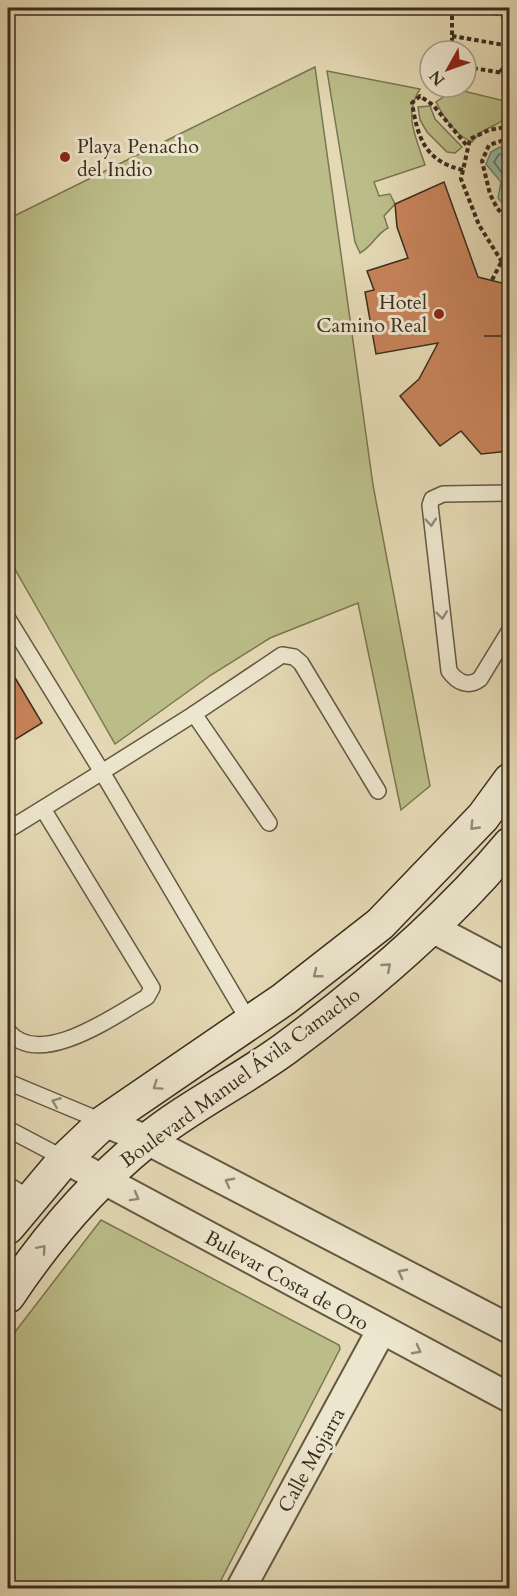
<svg xmlns="http://www.w3.org/2000/svg" width="517" height="1596" viewBox="0 0 517 1596" font-family="Cardo,serif">
	<style>
		.green { fill: #bbbd88; stroke: #7a7552; stroke-width: 1.5 }
		.water { fill: #97bba7; stroke: #728270; stroke-width: 1.5 }
		.lines { fill: none; stroke-linecap: round; stroke-linejoin: round }
		.shore { stroke: #687462; stroke-width: 1.5 }
		.building { fill: #c7835a; stroke: #3a2d1d; stroke-width: 1.5 }
		.service-casing { stroke: #645843; stroke-width: 18 }
		.minor-casing { stroke: #645843; stroke-width: 32 }
		.secondary-casing { stroke: #3a2d1d; stroke-width: 36 }
		.path { stroke: #3a2d1d; stroke-width: 4; stroke-dasharray: 4.5 3; stroke-linecap: butt }
		.service { stroke: #ede6ce; stroke-width: 15 }
		.minor { stroke: #ede6ce; stroke-width: 28 }
		.secondary { stroke: #ede6ce; stroke-width: 33 }
		.oneway { stroke: #948a76 }
		.poi-dot { fill: #8f2418; stroke: #ede6ce; stroke-width: 2 }
		.labels { text-anchor: middle; stroke-width: 6; stroke-linejoin: round; paint-order: stroke }
		.poi-label { font-size: 20px; fill: #3a2d1d; stroke: #ede6ce; text-anchor: start }
		.street-label { font-size: 20px; fill: #3a2d1d; stroke: #ede6ce }
	</style>
	<rect width="100%" height="100%" fill="#e4d9b4"/>
	<filter id="stains"><feTurbulence type="fractalNoise" baseFrequency=".00333" numOctaves="4"/><feColorMatrix values="0 0 0 0 .2 0 0 0 0 .09 0 0 0 0 .02 0 0 0 .5 -.17"/></filter>
	<radialGradient id="worn" r=".72"><stop offset=".6" stop-color="#630" stop-opacity="0"/><stop offset="1" stop-color="#630" stop-opacity=".3"/></radialGradient>
	<g class="green">
		<path d="M315 67 373 485 430 786 401 810 358 603 270 638 211 675 115 744 8 557V219Z"/>
		<path d="M327 71 420 89C403 115 416 137 425 165L374 182 379 196 390 194 395 204 384 216 388 228C376 234 373 246 360 253L355 242Z"/>
		<path d="M455 89 509 102V116C496 127 481 128 472 142 455 135 444 118 436 102Z"/>
		<path d="M430 106 435 119 462 147 455 153 447 152 427 132 420 120 418 107Z"/>
		<path d="M101 1220 339 1345 340 1349 217 1588H8V1341Z"/>
	</g>
	<path class="water" d="M500 147 509 153V211L498 198 501 182 486 164 491 152Z"/>
	<g class="lines">
		<path class="shore" d="M510 157 499 154 494 162 507 180 505 196 510 202"/>
	</g>
	<g class="building">
		<path d="M444 182 478 277 510 285V336H484H510V451L481 454 461 431 440 446 400 396 419 379 438 343 376 354 365 292 374 290 367 271 408 258 397 227 395 204Z"/>
		<path d="M8 666 42 723 8 744Z"/>
	</g>
	<g class="lines">
		<defs>
			<g id="service">
				<path d="M510 493 443 494 432 499 430 505 449 671C457 682 468 688 480 679L510 630"/>
				<path d="M8 619 102 772 194 714"/>
				<path d="M269 823 194 714 282 655 294 657 301 663 378 791"/>
				<path d="M8 830 102 772 250 1023"/>
				<path d="M8 1031C39 1070 114 1016 147 997L152 988 43 809"/>
				<path d="M8 1082 104 1122"/>
				<path d="M8 1129 65 1159"/>
				<path d="M8 1185 31 1199"/>
			</g>
			<g id="minor">
				<path d="M432 928 510 969"/>
				<path d="M104 1122 147 1140 510 1329"/>
				<path d="M65 1159 510 1398"/>
				<path d="M241 1588 381 1331"/>
			</g>
			<g id="secondary">
				<path d="M8 1227 65 1159 104 1122 284 999 380 924 483 817 510 780"/>
				<path d="M8 1296C46 1239 93 1184 146 1141 189 1106 241 1081 286 1048 367 988 445 922 510 844"/>
			</g>
		</defs>
		<use href="#service" class="service-casing"/>
		<use href="#minor" class="minor-casing"/>
		<use href="#secondary" class="secondary-casing"/>
		<g class="path">
			<path d="M452 8V51"/>
			<path d="M464 8 510 16"/>
			<path d="M452 36 510 46"/>
			<path d="M466 67 510 74"/>
			<path d="M500 72 510 59"/>
			<path d="M510 116 506 127 510 136"/>
			<path d="M510 138 489 145 482 161 490 194 497 208 506 218 510 229"/>
			<path d="M463 170C425 161 418 139 412 103L420 96 433 105 468 147"/>
			<path d="M502 262 479 225 461 179 470 139 489 130 506 127"/>
			<path d="M492 280 510 245"/>
		</g>
		<use href="#service" class="service"/>
		<use href="#minor" class="minor"/>
		<use href="#secondary" class="secondary"/>
	</g>
	<defs><path id="oneway-chevron" d="M-2-3.5L2.5 0L-2 3.5" fill="none" stroke-width="1.6" stroke-linecap="round" stroke-linejoin="round" transform="scale(1.5)"/></defs>
	<g class="oneway">
		<use href="#oneway-chevron" transform="translate(431 522) rotate(85)"/>
		<use href="#oneway-chevron" transform="translate(442 615) rotate(83)"/>
		<use href="#oneway-chevron" transform="translate(474 826) rotate(134)"/>
		<use href="#oneway-chevron" transform="translate(387 967) rotate(-41)"/>
		<use href="#oneway-chevron" transform="translate(317 974) rotate(142)"/>
		<use href="#oneway-chevron" transform="translate(157 1086) rotate(146)"/>
		<use href="#oneway-chevron" transform="translate(56 1102) rotate(-158)"/>
		<use href="#oneway-chevron" transform="translate(229 1182) rotate(-152)"/>
		<use href="#oneway-chevron" transform="translate(135 1197) rotate(29)"/>
		<use href="#oneway-chevron" transform="translate(42 1249) rotate(-49)"/>
		<use href="#oneway-chevron" transform="translate(402 1273) rotate(-152)"/>
		<use href="#oneway-chevron" transform="translate(417 1350) rotate(28)"/>
	</g>
	<g class="poi-dot">
		<circle cx="65" cy="157" r="6"/>
		<circle cx="439" cy="314" r="6"/>
	</g>
	<g class="labels">
		<g class="poi-label">
			<text x="77" y="153">Playa Penacho<tspan x="77" dy="23">del Indio</tspan></text>
			<text x="427" y="309" text-anchor="end">Hotel<tspan x="427" dy="23">Camino Real</tspan></text>
		</g>
		<g class="street-label">
			<text transform="translate(240 1077) rotate(-36)" y="7">Boulevard Manuel Ávila Camacho</text>
			<text transform="translate(287 1280) rotate(29)" y="7">Bulevar Costa de Oro</text>
			<text transform="translate(311 1460) rotate(-61)" y="7">Calle Mojarra</text>
		</g>
	</g>
	<rect width="517" height="1596" fill="none" stroke="#e4d9b4" stroke-width="30"/>
	<rect x="9" y="9" width="499" height="1578" fill="none" stroke="#3a2d1d" stroke-width="3"/>
	<rect x="15" y="15" width="487" height="1566" fill="none" stroke="#3a2d1d" stroke-width="1.5"/>
	<g transform="translate(448 69) rotate(230)"><circle r="28" fill="#ede6ce" stroke="#a59c87" stroke-width="1.5"/>
	<path d="M0-4.5L10 22L0 15L-10 22Z" fill="#8f2418"/>
	<text y="-9" font-size="16" font-weight="bold" text-anchor="middle" fill="#3a2d1d">N</text>
	</g>
	<rect width="100%" height="100%" filter="url(#stains)"/>
	<rect width="100%" height="100%" fill="url(#worn)"/>
</svg>
